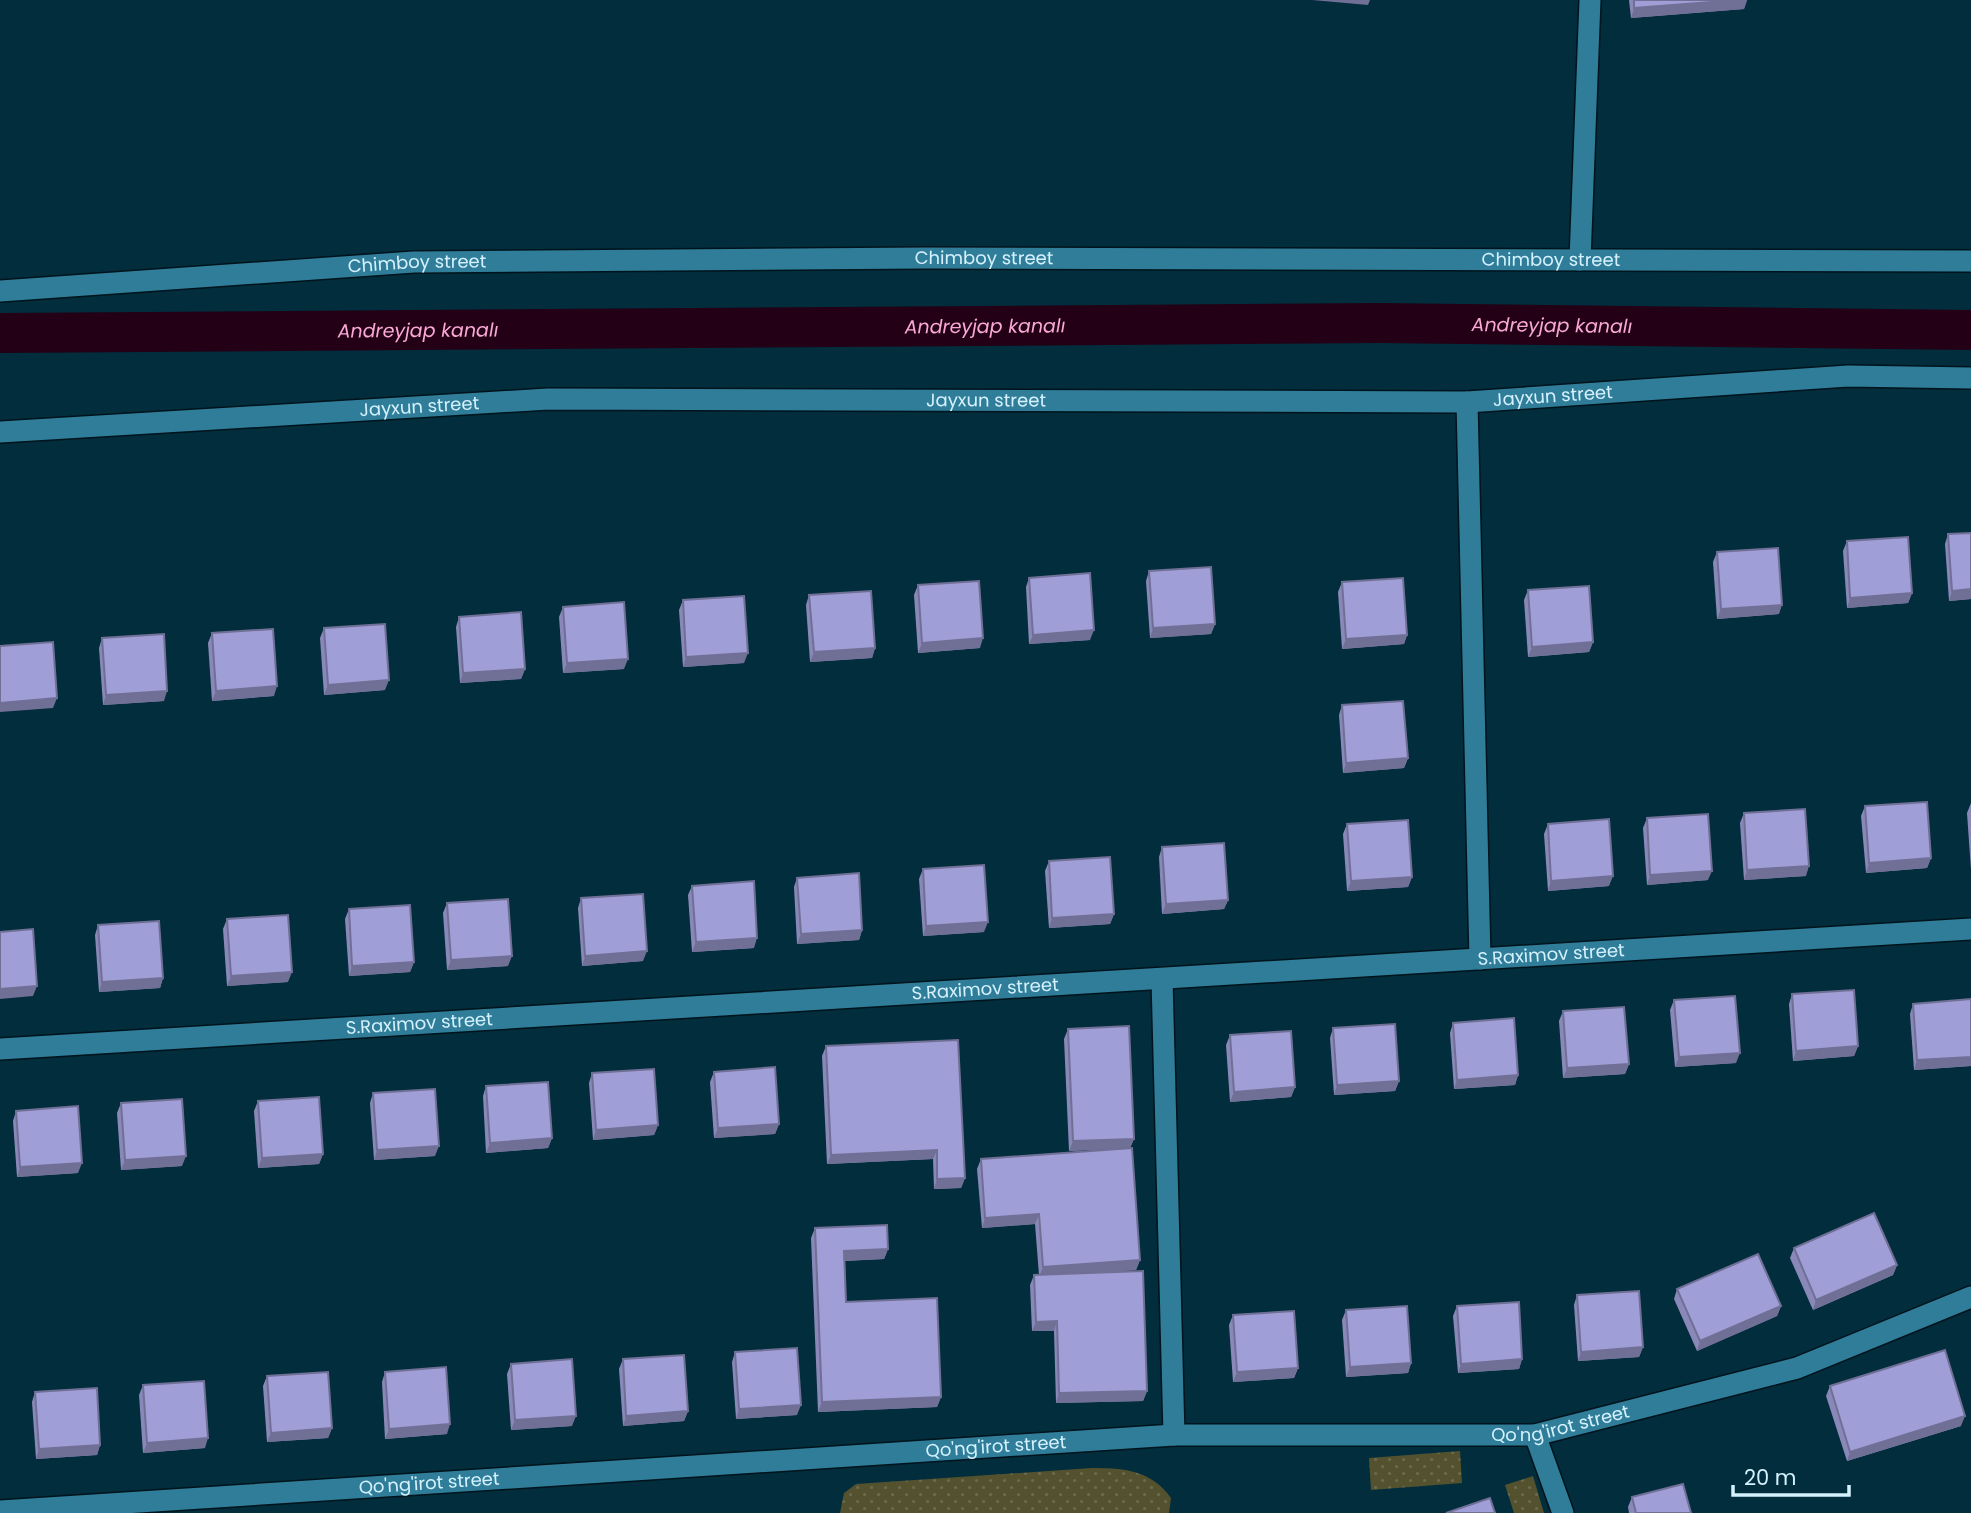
<svg xmlns="http://www.w3.org/2000/svg" width="1971" height="1513" viewBox="0 0 1971 1513" font-family="Poppins,sans-serif">
	<style>
		.grass { fill: url(#grass-dots) }
		.lines { fill: none; stroke-linecap: round; stroke-linejoin: round }
		.canal { stroke: #230016; stroke-width: 40 }
		.lane-casing { stroke: #00141d; stroke-width: 24 }
		.street-casing { stroke: #00141d; stroke-width: 24 }
		.lane { stroke: #2f7d98; stroke-width: 21 }
		.street { stroke: #2f7d98; stroke-width: 21 }
		.wall { fill: #8a88b8 }
		.shaded-wall { fill: #706f96 }
		.building { fill: #a09ed6; stroke: #706f96; stroke-width: 2 }
		.labels { text-anchor: middle; stroke-width: 7; stroke-linejoin: round; paint-order: stroke }
		.street-label { font-size: 18px; fill: #d4f1fd; stroke: #022d3c }
		.water-label { font-size: 19px; font-style: italic; fill: #faa8d5; stroke: #022d3c }
	</style>
	<defs>
		<pattern id="grass-dots" width="8" height="8" patternUnits="userSpaceOnUse" patternTransform="scale(1.75)"><rect width="8" height="8" fill="#53512e"/><path d="M2 2h.1M6 6h.1" fill="none" stroke="#6b6a4d" stroke-width="1.8" stroke-linecap="round"/></pattern>
	</defs>
	<rect width="100%" height="100%" fill="#022d3c"/>
	<g class="grass">
		<path d="M1460 1451 1462 1483 1371 1490 1369 1458Z"/>
		<path d="M1092 1468C1124 1468 1151 1470 1171 1498L1169 1513H840L844 1493 856 1484Z"/>
		<path d="M1533 1476 1544 1513H1514L1505 1485Z"/>
	</g>
	<g class="lines">
		<path class="canal" id="s1" d="M0 333 1381 323 1971 330"/>
		<defs>
			<g id="lane">
				<path d="M1580 260 1590 0"/>
				<path d="M1535 1435 1563 1513"/>
			</g>
			<g id="street">
				<path id="s2" d="M0 291 414 262 925 258 1971 261"/>
				<path d="M1467 402 1480 959"/>
				<path id="s3" d="M0 432 548 399 1467 402 1848 376 1971 378"/>
				<path d="M1162 979 1174 1435"/>
				<path id="s4" d="M0 1049 1971 929"/>
				<path id="s5" d="M0 1511 1174 1435H1535L1797 1368 1971 1297"/>
			</g>
		</defs>
		<use href="#lane" class="lane-casing"/>
		<use href="#street" class="street-casing"/>
		<use href="#lane" class="lane"/>
		<use href="#street" class="street"/>
	</g>
	<g class="wall">
		<path d="M1629 0H1747L1744 9 1631 18Z"/>
		<path d="M1948 534 1971 599 1949 601 1945 544Z"/>
		<path d="M1847 541 1912 593 1908 603 1847 608 1843 551Z"/>
		<path d="M1717 552 1779 614 1717 619 1713 562Z"/>
		<path d="M1149 571 1215 624 1211 634 1150 638 1146 581Z"/>
		<path d="M1029 578 1090 640 1029 644 1026 587Z"/>
		<path d="M1342 582 1407 635 1404 644 1342 649 1338 592Z"/>
		<path d="M918 585 980 648 918 653 914 595Z"/>
		<path d="M1528 590 1593 642 1589 652 1528 657 1524 600Z"/>
		<path d="M809 595 875 648 872 658 810 662 806 605Z"/>
		<path d="M683 600 744 663 683 667 679 610Z"/>
		<path d="M563 607 624 669 563 673 559 617Z"/>
		<path d="M459 617 525 669 521 679 460 683 456 627Z"/>
		<path d="M324 628 385 690 324 695 320 638Z"/>
		<path d="M212 633 274 696 212 701 208 643Z"/>
		<path d="M102 638 164 701 103 705 99 648Z"/>
		<path d="M1342 705 1408 758 1404 768 1343 773 1339 715Z"/>
		<path d="M1971 803V870L1967 813Z"/>
		<path d="M1865 806 1931 858 1927 868 1866 873 1861 816Z"/>
		<path d="M1744 813 1806 876 1744 880 1740 823Z"/>
		<path d="M1647 818 1708 880 1647 885 1643 828Z"/>
		<path d="M1347 824 1412 877 1408 887 1347 891 1343 834Z"/>
		<path d="M1548 824 1609 886 1548 891 1544 834Z"/>
		<path d="M1162 847 1228 900 1224 909 1162 914 1159 857Z"/>
		<path d="M1049 861 1114 914 1110 924 1049 928 1045 871Z"/>
		<path d="M923 869 984 932 923 936 919 879Z"/>
		<path d="M797 878 862 930 859 940 797 944 794 887Z"/>
		<path d="M692 886 754 948 692 952 688 895Z"/>
		<path d="M581 898 643 961 582 966 578 908Z"/>
		<path d="M447 903 508 966 447 970 443 913Z"/>
		<path d="M349 909 414 962 410 972 349 976 345 919Z"/>
		<path d="M227 919 288 982 227 986 223 929Z"/>
		<path d="M98 925 163 978 160 988 99 992 95 935Z"/>
		<path d="M1792 994 1858 1046 1854 1056 1793 1061 1789 1004Z"/>
		<path d="M1971 999V1066L1914 1070 1910 1014 1913 1004Z"/>
		<path d="M1674 1000 1736 1063 1675 1067 1670 1010Z"/>
		<path d="M1563 1011 1629 1064 1625 1074 1563 1078 1559 1021Z"/>
		<path d="M1453 1023 1518 1075 1515 1085 1454 1089 1450 1033Z"/>
		<path d="M1333 1028 1399 1081 1395 1091 1334 1095 1330 1038Z"/>
		<path d="M1068 1029 1134 1139 1130 1148 1140 1260 1136 1270 1100 1272 1147 1391 1143 1401 1056 1403 1054 1331H1032L1030 1285 1034 1275H1039L1035 1224 982 1228 977 1169 981 1159 1110 1149 1069 1151 1064 1039Z"/>
		<path d="M1230 1035 1295 1087 1291 1097 1230 1102 1226 1045Z"/>
		<path d="M826 1046 965 1178 961 1188 934 1189 933 1159 827 1164 822 1056Z"/>
		<path d="M714 1072 779 1124 775 1134 714 1138 710 1082Z"/>
		<path d="M592 1073 658 1125 654 1135 593 1140 589 1083Z"/>
		<path d="M486 1086 552 1138 548 1148 486 1153 483 1096Z"/>
		<path d="M373 1093 435 1156 374 1160 370 1103Z"/>
		<path d="M258 1101 323 1154 319 1164 258 1168 254 1111Z"/>
		<path d="M121 1103 182 1166 121 1170 117 1113Z"/>
		<path d="M16 1111 78 1173 17 1177 13 1121Z"/>
		<path d="M815 1228 888 1249 884 1259 845 1261 846 1302 941 1397 937 1407 818 1412 811 1238Z"/>
		<path d="M1794 1248 1897 1265 1893 1275 1813 1310 1790 1258Z"/>
		<path d="M1677 1289 1781 1306 1777 1316 1697 1351 1674 1299Z"/>
		<path d="M1577 1295 1643 1347 1639 1357 1578 1361 1574 1305Z"/>
		<path d="M1457 1306 1522 1359 1519 1369 1458 1373 1453 1316Z"/>
		<path d="M1346 1310 1411 1363 1408 1373 1346 1377 1342 1320Z"/>
		<path d="M1233 1315 1298 1368 1294 1378 1233 1382 1229 1325Z"/>
		<path d="M735 1352 797 1415 736 1419 732 1362Z"/>
		<path d="M623 1359 688 1411 684 1421 623 1426 619 1369Z"/>
		<path d="M511 1364 572 1426 511 1430 507 1374Z"/>
		<path d="M385 1372 447 1434 385 1439 382 1382Z"/>
		<path d="M267 1376 332 1428 328 1438 267 1442 263 1386Z"/>
		<path d="M143 1385 205 1448 143 1453 139 1395Z"/>
		<path d="M1830 1386 1961 1426 1847 1461 1826 1396Z"/>
		<path d="M35 1392 100 1445 97 1455 36 1459 32 1402Z"/>
		<path d="M1632 1497 1691 1513H1629L1628 1507Z"/>
	</g>
	<g class="shaded-wall">
		<path d="M1312 0H1370L1368 5Z"/>
		<path d="M1737 0H1747L1744 9 1631 18 1634 8Z"/>
		<path d="M1971 589V599L1949 601 1952 591Z"/>
		<path d="M1912 593 1908 603 1847 608 1850 598Z"/>
		<path d="M1782 605 1779 614 1717 619 1721 609Z"/>
		<path d="M1215 624 1211 634 1150 638 1153 628Z"/>
		<path d="M1094 630 1090 640 1029 644 1033 635Z"/>
		<path d="M1407 635 1404 644 1342 649 1346 639Z"/>
		<path d="M983 638 980 648 918 653 922 643Z"/>
		<path d="M1593 642 1589 652 1528 657 1532 647Z"/>
		<path d="M875 648 872 658 810 662 814 652Z"/>
		<path d="M748 653 744 663 683 667 686 657Z"/>
		<path d="M628 659 624 669 563 673 567 663Z"/>
		<path d="M525 669 521 679 460 683 463 673Z"/>
		<path d="M389 680 385 690 324 695 328 685Z"/>
		<path d="M277 686 274 696 212 701 216 691Z"/>
		<path d="M167 691 164 701 103 705 106 695Z"/>
		<path d="M57 698 53 708 0 712V703Z"/>
		<path d="M1408 758 1404 768 1343 773 1346 763Z"/>
		<path d="M1931 858 1927 868 1866 873 1869 863Z"/>
		<path d="M1809 866 1806 876 1744 880 1747 870Z"/>
		<path d="M1712 871 1708 880 1647 885 1650 875Z"/>
		<path d="M1613 876 1609 886 1548 891 1551 881Z"/>
		<path d="M1412 877 1408 887 1347 891 1351 881Z"/>
		<path d="M1228 900 1224 909 1162 914 1166 904Z"/>
		<path d="M1114 914 1110 924 1049 928 1052 918Z"/>
		<path d="M988 922 984 932 923 936 926 926Z"/>
		<path d="M862 930 859 940 797 944 801 934Z"/>
		<path d="M757 938 754 948 692 952 696 942Z"/>
		<path d="M647 951 643 961 582 966 585 956Z"/>
		<path d="M512 956 508 966 447 970 451 960Z"/>
		<path d="M414 962 410 972 349 976 352 966Z"/>
		<path d="M292 972 288 982 227 986 231 976Z"/>
		<path d="M163 978 160 988 99 992 102 982Z"/>
		<path d="M37 986 33 996 0 999V989Z"/>
		<path d="M1858 1046 1854 1056 1793 1061 1796 1051Z"/>
		<path d="M1740 1053 1736 1063 1675 1067 1679 1057Z"/>
		<path d="M1971 1057V1066L1914 1070 1917 1060Z"/>
		<path d="M1629 1064 1625 1074 1563 1078 1567 1068Z"/>
		<path d="M1518 1075 1515 1085 1454 1089 1457 1080Z"/>
		<path d="M1399 1081 1395 1091 1334 1095 1337 1085Z"/>
		<path d="M1295 1087 1291 1097 1230 1102 1234 1092Z"/>
		<path d="M779 1124 775 1134 714 1138 718 1128Z"/>
		<path d="M658 1125 654 1135 593 1140 596 1130Z"/>
		<path d="M552 1138 548 1148 486 1153 490 1143Z"/>
		<path d="M1134 1139 1130 1148 1069 1151 1073 1141Z"/>
		<path d="M439 1146 435 1156 374 1160 377 1150Z"/>
		<path d="M937 1150 933 1159 827 1164 831 1155Z"/>
		<path d="M323 1154 319 1164 258 1168 262 1158Z"/>
		<path d="M186 1156 182 1166 121 1170 125 1160Z"/>
		<path d="M82 1163 78 1173 17 1177 20 1167Z"/>
		<path d="M965 1178 961 1188 934 1189 937 1179Z"/>
		<path d="M1039 1214 1035 1224 982 1228 985 1218Z"/>
		<path d="M888 1249 884 1259 841 1261 844 1251Z"/>
		<path d="M1140 1260 1136 1270 1039 1277 1043 1267Z"/>
		<path d="M1897 1265 1893 1275 1813 1310 1816 1300Z"/>
		<path d="M1781 1306 1777 1316 1697 1351 1700 1341Z"/>
		<path d="M1057 1321 1054 1331H1032L1036 1322Z"/>
		<path d="M1643 1347 1639 1357 1578 1361 1581 1352Z"/>
		<path d="M1522 1359 1519 1369 1458 1373 1461 1364Z"/>
		<path d="M1411 1363 1408 1373 1346 1377 1350 1367Z"/>
		<path d="M1298 1368 1294 1378 1233 1382 1237 1372Z"/>
		<path d="M1147 1391 1143 1401 1056 1403 1059 1393Z"/>
		<path d="M941 1397 937 1407 818 1412 822 1402Z"/>
		<path d="M801 1405 797 1415 736 1419 739 1409Z"/>
		<path d="M688 1411 684 1421 623 1426 626 1416Z"/>
		<path d="M576 1416 572 1426 511 1430 515 1420Z"/>
		<path d="M1965 1416 1961 1426 1847 1461 1850 1452Z"/>
		<path d="M450 1424 447 1434 385 1439 389 1429Z"/>
		<path d="M332 1428 328 1438 267 1442 271 1433Z"/>
		<path d="M208 1438 205 1448 143 1453 147 1443Z"/>
		<path d="M100 1445 97 1455 36 1459 39 1449Z"/>
	</g>
	<g class="building">
		<path d="M1634 0H1737L1634 8Z"/>
		<path d="M1971 533V589L1952 591 1948 534Z"/>
		<path d="M1908 537 1912 593 1850 598 1847 541Z"/>
		<path d="M1778 548 1782 605 1721 609 1717 552Z"/>
		<path d="M1211 567 1215 624 1153 628 1149 571Z"/>
		<path d="M1090 573 1094 630 1033 635 1029 578Z"/>
		<path d="M1403 578 1407 635 1346 639 1342 582Z"/>
		<path d="M979 581 983 638 922 643 918 585Z"/>
		<path d="M1589 586 1593 642 1532 647 1528 590Z"/>
		<path d="M871 591 875 648 814 652 809 595Z"/>
		<path d="M744 596 748 653 686 657 683 600Z"/>
		<path d="M624 602 628 659 567 663 563 607Z"/>
		<path d="M521 612 525 669 463 673 459 617Z"/>
		<path d="M385 624 389 680 328 685 324 628Z"/>
		<path d="M273 629 277 686 216 691 212 633Z"/>
		<path d="M164 634 167 691 106 695 102 638Z"/>
		<path d="M53 642 57 698 0 703V646Z"/>
		<path d="M1403 701 1408 758 1346 763 1342 705Z"/>
		<path d="M1927 802 1931 858 1869 863 1865 806Z"/>
		<path d="M1805 809 1809 866 1747 870 1744 813Z"/>
		<path d="M1708 814 1712 871 1650 875 1647 818Z"/>
		<path d="M1609 819 1613 876 1551 881 1548 824Z"/>
		<path d="M1408 820 1412 877 1351 881 1347 824Z"/>
		<path d="M1224 843 1228 900 1166 904 1162 847Z"/>
		<path d="M1110 857 1114 914 1052 918 1049 861Z"/>
		<path d="M984 865 988 922 926 926 923 869Z"/>
		<path d="M859 873 862 930 801 934 797 878Z"/>
		<path d="M754 881 757 938 696 942 692 886Z"/>
		<path d="M643 894 647 951 585 956 581 898Z"/>
		<path d="M508 899 512 956 451 960 447 903Z"/>
		<path d="M410 905 414 962 352 966 349 909Z"/>
		<path d="M288 915 292 972 231 976 227 919Z"/>
		<path d="M159 921 163 978 102 982 98 925Z"/>
		<path d="M33 929 37 986 0 989V932Z"/>
		<path d="M1854 990 1858 1046 1796 1051 1792 994Z"/>
		<path d="M1735 996 1740 1053 1679 1057 1674 1000Z"/>
		<path d="M1971 999V1057L1917 1060 1913 1004Z"/>
		<path d="M1624 1007 1629 1064 1567 1068 1563 1011Z"/>
		<path d="M1514 1018 1518 1075 1457 1080 1453 1023Z"/>
		<path d="M1395 1024 1399 1081 1337 1085 1333 1028Z"/>
		<path d="M1129 1026 1134 1139 1073 1141 1068 1029Z"/>
		<path d="M1291 1031 1295 1087 1234 1092 1230 1035Z"/>
		<path d="M958 1040 965 1178 937 1179V1150L831 1155 826 1046Z"/>
		<path d="M775 1067 779 1124 718 1128 714 1072Z"/>
		<path d="M654 1069 658 1125 596 1130 592 1073Z"/>
		<path d="M548 1082 552 1138 490 1143 486 1086Z"/>
		<path d="M435 1089 439 1146 377 1150 373 1093Z"/>
		<path d="M319 1097 323 1154 262 1158 258 1101Z"/>
		<path d="M182 1099 186 1156 125 1160 121 1103Z"/>
		<path d="M78 1106 82 1163 20 1167 16 1111Z"/>
		<path d="M1132 1148 1140 1260 1043 1267 1039 1214 985 1218 981 1159Z"/>
		<path d="M1874 1213 1897 1265 1816 1300 1794 1248Z"/>
		<path d="M887 1225 888 1249 844 1251 846 1302 937 1298 941 1397 822 1402 815 1228Z"/>
		<path d="M1758 1254 1781 1306 1700 1341 1677 1289Z"/>
		<path d="M1143 1271 1147 1391 1059 1393 1057 1321 1036 1322 1034 1275Z"/>
		<path d="M1639 1291 1643 1347 1581 1352 1577 1295Z"/>
		<path d="M1519 1302 1522 1359 1461 1364 1457 1306Z"/>
		<path d="M1407 1306 1411 1363 1350 1367 1346 1310Z"/>
		<path d="M1294 1311 1298 1368 1237 1372 1233 1315Z"/>
		<path d="M797 1348 801 1405 739 1409 735 1352Z"/>
		<path d="M1945 1350 1965 1416 1850 1452 1830 1386Z"/>
		<path d="M684 1355 688 1411 626 1416 623 1359Z"/>
		<path d="M572 1359 576 1416 515 1420 511 1364Z"/>
		<path d="M446 1367 450 1424 389 1429 385 1372Z"/>
		<path d="M328 1372 332 1428 271 1433 267 1376Z"/>
		<path d="M204 1381 208 1438 147 1443 143 1385Z"/>
		<path d="M97 1388 100 1445 39 1449 35 1392Z"/>
		<path d="M1683 1484 1691 1513H1636L1632 1497Z"/>
		<path d="M1490 1498 1495 1513H1446Z"/>
	</g>
	<g class="labels">
		<g class="street-label">
			<text dy="6" stroke="none"><textPath href="#s2" startOffset="985">Chimboy street</textPath></text>
			<text dy="6" stroke="none"><textPath href="#s2" startOffset="1552">Chimboy street</textPath></text>
			<text dy="6" stroke="none"><textPath href="#s2" startOffset="418">Chimboy street</textPath></text>
			<text dy="6" stroke="none"><textPath href="#s3" startOffset="1554">Jayxun street</textPath></text>
			<text dy="6" stroke="none"><textPath href="#s3" startOffset="987">Jayxun street</textPath></text>
			<text dy="6" stroke="none"><textPath href="#s3" startOffset="420">Jayxun street</textPath></text>
			<text dy="6" stroke="none"><textPath href="#s4" startOffset="1554">S.Raximov street</textPath></text>
			<text dy="6" stroke="none"><textPath href="#s4" startOffset="987">S.Raximov street</textPath></text>
			<text dy="6" stroke="none"><textPath href="#s4" startOffset="420">S.Raximov street</textPath></text>
			<text dy="6" stroke="none"><textPath href="#s5" startOffset="1564">Qo'ng'irot street</textPath></text>
			<text dy="6" stroke="none"><textPath href="#s5" startOffset="998">Qo'ng'irot street</textPath></text>
			<text dy="6" stroke="none"><textPath href="#s5" startOffset="430">Qo'ng'irot street</textPath></text>
		</g>
		<g class="water-label">
			<text dy="7" stroke="none"><textPath href="#s1" startOffset="1552">Andreyjap kanalı</textPath></text>
			<text dy="7" stroke="none"><textPath href="#s1" startOffset="985">Andreyjap kanalı</textPath></text>
			<text dy="7" stroke="none"><textPath href="#s1" startOffset="418">Andreyjap kanalı</textPath></text>
		</g>
	</g>
	<path d="M1733 1485v10h116v-10" fill="none" stroke="#d4f1fd" stroke-width="3.5"/>
	<text x="1744" y="1485" font-size="21" fill="#d4f1fd" stroke="#022d3c" stroke-width="5" paint-order="stroke">20 m</text>
</svg>
